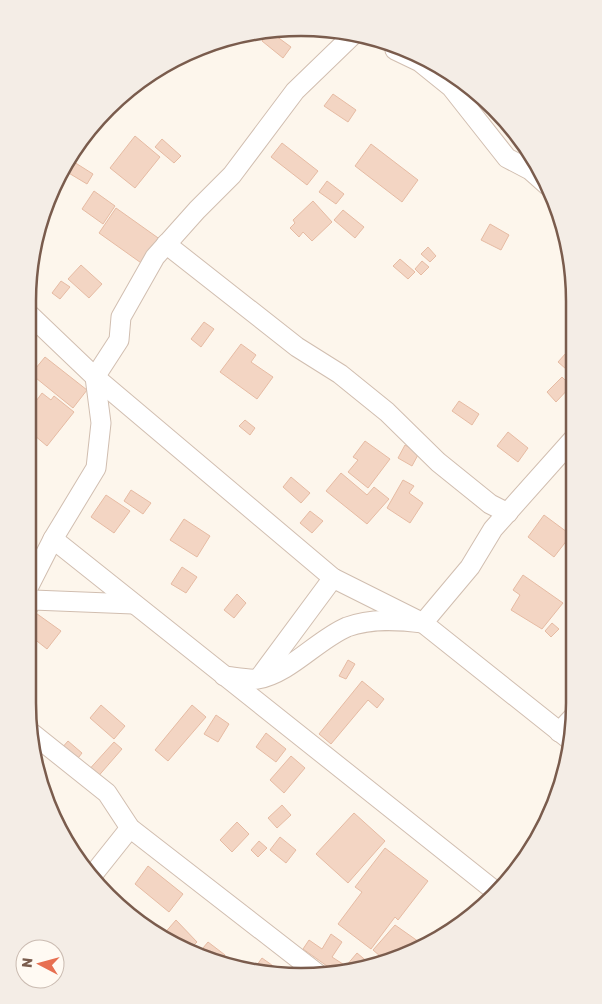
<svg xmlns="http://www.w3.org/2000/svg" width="602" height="1004" viewBox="0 0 602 1004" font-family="Rubik,sans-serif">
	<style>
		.building { fill: #f3d5c3; stroke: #e6bba3 }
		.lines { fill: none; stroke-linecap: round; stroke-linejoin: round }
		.street-casing { stroke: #d1beb0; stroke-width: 21 }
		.street { stroke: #fff; stroke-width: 19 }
		.rim { fill: none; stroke: #7a5c4d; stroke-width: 2.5 }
	</style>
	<rect width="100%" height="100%" fill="#fdf6ec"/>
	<g class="building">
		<path d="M268 33H272L291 47 283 58 262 41Z"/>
		<path d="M333 94 356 110 348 122 324 106Z"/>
		<path d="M135 136 160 157 135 188 110 168Z"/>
		<path d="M162 139 181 156 174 163 155 147Z"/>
		<path d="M282 143 318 171 307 185 271 157Z"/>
		<path d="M371 144 418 180 402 202 355 166Z"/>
		<path d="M74 162 93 174 87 184 67 172Z"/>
		<path d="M327 181 344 194 336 204 319 192Z"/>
		<path d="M94 191 115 206 103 224 82 209Z"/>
		<path d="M313 201 332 222 312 241 303 232 299 237 290 228 295 223 293 220Z"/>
		<path d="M116 208 161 240 144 265 99 233Z"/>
		<path d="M343 210 364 227 355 238 334 220Z"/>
		<path d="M490 224 509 235 501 250 481 240Z"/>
		<path d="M428 247 436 256 430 262 421 254Z"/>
		<path d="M400 259 415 272 408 279 393 266Z"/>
		<path d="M422 261 429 267 421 275 415 269Z"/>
		<path d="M81 265 102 284 89 298 68 279Z"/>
		<path d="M61 281 70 287 60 299 52 293Z"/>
		<path d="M204 322 214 329 201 347 191 339Z"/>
		<path d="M241 344 256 355 251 362 273 377 257 399 220 372Z"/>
		<path d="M574 344V376L558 362Z"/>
		<path d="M45 357 87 390 73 408 31 374Z"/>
		<path d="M562 377 571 386 556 402 547 392Z"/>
		<path d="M42 393 51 400 54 396 74 412 47 446 28 430V412Z"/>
		<path d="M459 401 479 414 472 425 452 411Z"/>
		<path d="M245 420 255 428 250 435 239 426Z"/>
		<path d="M508 432 528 448 518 462 497 446Z"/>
		<path d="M365 441 390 459 368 488 348 472 358 460 353 457Z"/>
		<path d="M405 445 419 453 412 466 398 458Z"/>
		<path d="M341 473 367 495 374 487 389 499 367 524 326 491Z"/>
		<path d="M291 477 310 493 301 503 283 487Z"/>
		<path d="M403 480 414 486 409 493 423 503 410 523 387 508Z"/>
		<path d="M131 490 151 503 143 514 124 501Z"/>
		<path d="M106 495 130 511 114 533 91 517Z"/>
		<path d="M310 511 323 521 312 533 300 523Z"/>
		<path d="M544 515 571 535 554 557 528 537Z"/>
		<path d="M184 519 210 536 197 557 170 540Z"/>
		<path d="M182 567 197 577 186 593 171 584Z"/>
		<path d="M523 575 563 603 542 629 511 610 520 595 513 590Z"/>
		<path d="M237 594 246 603 234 618 224 610Z"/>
		<path d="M33 611 61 631 47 649 28 634V618Z"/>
		<path d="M552 623 559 629 551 637 545 631Z"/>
		<path d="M348 660 355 664 346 679 339 676Z"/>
		<path d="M362 681 384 699 377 708 368 700 331 744 319 734Z"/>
		<path d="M101 705 125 726 114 739 90 718Z"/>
		<path d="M192 705 206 717 168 761 155 750Z"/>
		<path d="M216 715 229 724 218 742 204 734Z"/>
		<path d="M266 733 286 749 276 762 256 747Z"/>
		<path d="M68 741 82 753 75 762 61 749Z"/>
		<path d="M114 742 122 749 95 780 86 773Z"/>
		<path d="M291 756 305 768 284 793 270 780Z"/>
		<path d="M282 805 291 815 277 828 268 818Z"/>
		<path d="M354 813 385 841 348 883 316 854Z"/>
		<path d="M237 822 249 834 232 852 220 840Z"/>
		<path d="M280 837 296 850 286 863 270 850Z"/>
		<path d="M259 841 267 848 258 857 251 850Z"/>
		<path d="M385 848 428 881 398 920 395 917 371 949 338 924 362 892 355 887Z"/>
		<path d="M148 866 183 894 169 912 135 884Z"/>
		<path d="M176 920 197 942 191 948 196 953 163 935Z"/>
		<path d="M395 925 422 944 395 959 391 956 387 962 373 950Z"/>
		<path d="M331 934 342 942 332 957 346 966 357 953 369 963 366 966 334 971 303 949 309 940 322 949Z"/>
		<path d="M208 942 225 955 219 963 198 954Z"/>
		<path d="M262 958 283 973 254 969Z"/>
	</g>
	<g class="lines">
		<defs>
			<g id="street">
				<path d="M395 50 420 62 451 87 507 158 530 170 548 186"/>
				<path d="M166 244 297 347 340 374 387 412 438 462 490 504 508 513"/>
				<path d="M28 313 95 377 333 578 423 623 570 740"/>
				<path d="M53 539 495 891"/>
				<path d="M28 588 53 539 96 468 101 423 95 377 119 340 121 317 155 257 197 210 232 175 295 91 355 33"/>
				<path d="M28 607 33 600 133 604"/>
				<path d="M224 676C234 677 247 680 258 679 290 673 317 640 347 627 371 618 399 620 423 623L470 567 493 529 574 438"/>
				<path d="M259 678 333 578"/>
				<path d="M559 732 574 716"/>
				<path d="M33 734 107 793 130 828 318 974"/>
				<path d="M91 877 130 828"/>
			</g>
		</defs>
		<use href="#street" class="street-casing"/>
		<use href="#street" class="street"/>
	</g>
	<path d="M0 0H602V1004H0ZM301 36H301A265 265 0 0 1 566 301V703A265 265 0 0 1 301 968H301A265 265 0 0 1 36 703V301A265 265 0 0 1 301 36Z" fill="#f4ede6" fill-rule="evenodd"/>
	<path class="rim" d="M301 36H301A265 265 0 0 1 566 301V703A265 265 0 0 1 301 968H301A265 265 0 0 1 36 703V301A265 265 0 0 1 301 36Z"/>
	<g transform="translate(40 964) rotate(276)"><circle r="24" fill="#fffaf3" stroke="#cabbb1"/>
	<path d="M0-4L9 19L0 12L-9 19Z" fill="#e76f51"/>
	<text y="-8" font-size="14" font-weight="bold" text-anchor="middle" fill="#7a5c4d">N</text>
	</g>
</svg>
